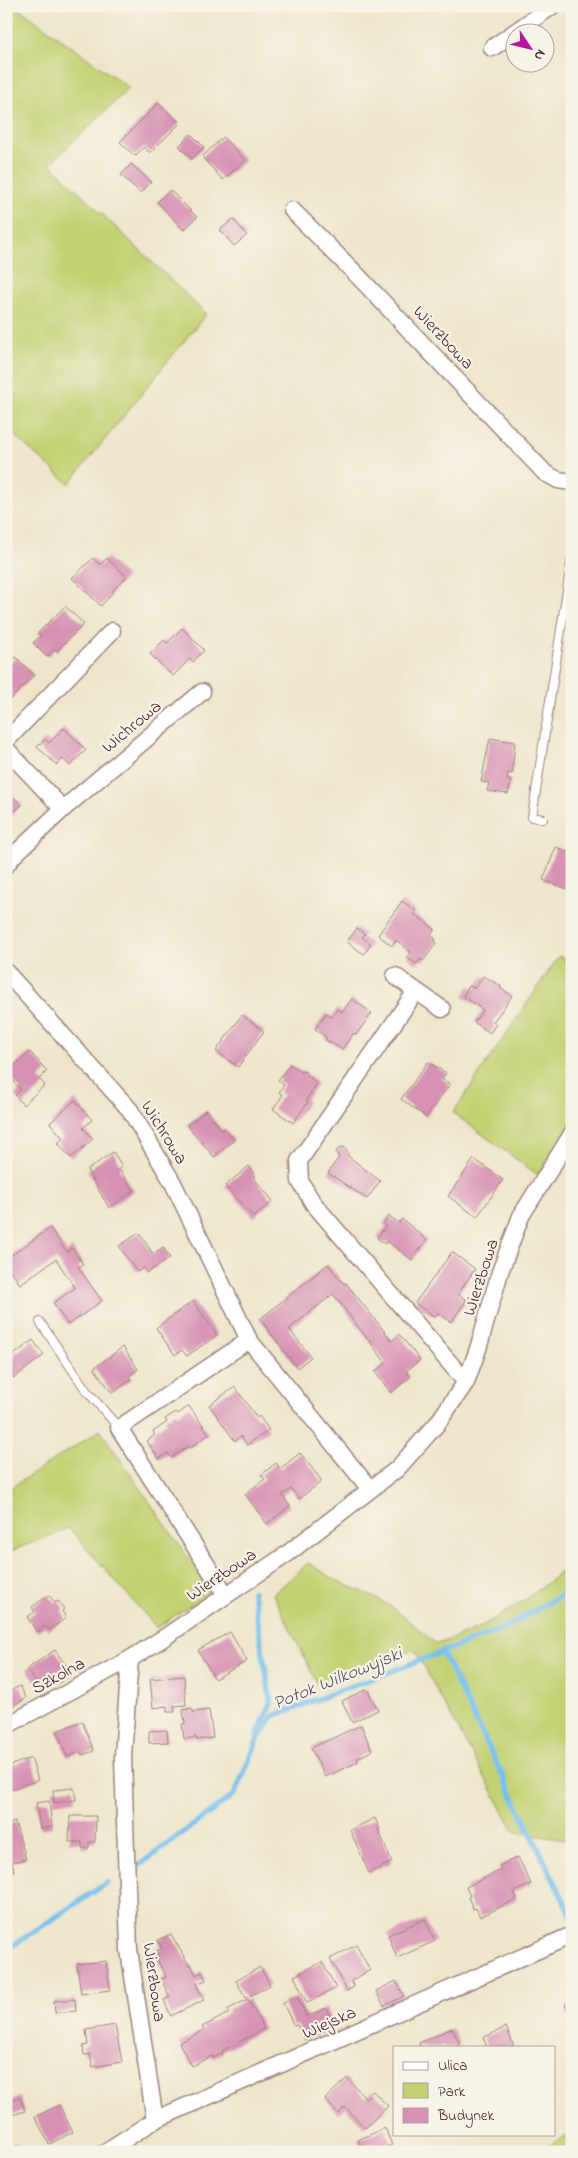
<svg xmlns="http://www.w3.org/2000/svg" width="578" height="2158" viewBox="0 0 578 2158" font-family="'Indie Flower',sans-serif">
	<style>
		.green { fill: #c3d172; stroke: #86784e }
		.lines { fill: none; stroke-linecap: round; stroke-linejoin: round }
		.stream { stroke: #75c0ee; stroke-width: 5.5 }
		.building { fill: #d791b3 }
		.lane-casing { stroke: #9c827b; stroke-width: 10 }
		.street-casing { stroke: #9c827b; stroke-width: 19 }
		.lane { stroke: #fff; stroke-width: 8 }
		.street { stroke: #fff; stroke-width: 16 }
		.labels { text-anchor: middle; stroke-width: 4.5; stroke-linejoin: round; paint-order: stroke }
		.street-label { font-size: 18px; fill: #4a1f2b; stroke: #f7f3e8 }
		.water-label { font-size: 19px; font-style: italic; fill: #574f66; stroke: #f7f3e8 }
	</style>
	<rect width="100%" height="100%" fill="#f7f3e8"/>
	<filter id="ink" filterUnits="userSpaceOnUse"><feTurbulence type="fractalNoise" baseFrequency=".02" numOctaves="2"/><feDisplacementMap in="SourceGraphic" scale="10" xChannelSelector="R" yChannelSelector="G"/><feConvolveMatrix kernelMatrix="1 2 1 2 8 2 1 2 1" color-interpolation-filters="sRGB"/></filter>
	<filter id="wash" filterUnits="userSpaceOnUse"><feTurbulence type="fractalNoise" baseFrequency=".0096" numOctaves="4" result="noise"/><feDisplacementMap in="SourceGraphic" scale="20" xChannelSelector="R" yChannelSelector="G"/><feGaussianBlur stdDeviation="1.12" result="paint"/><feColorMatrix in="noise" values="0 0 0 0 0 0 0 0 0 0 0 0 0 0 0 0 0 1.4 0 .05"/><feComposite in="paint" operator="in"/></filter>
	<g filter="url(#wash)">
		<rect width="100%" height="100%" fill="#eee6cb"/>
		<g class="green">
			<path d="M6 6H15L129 88 50 164 206 314 69 484 6 428Z"/>
			<path d="M559 956 572 963V1122L538 1175 453 1113Z"/>
			<path d="M100 1430 211 1591 157 1628 69 1528 6 1553V1491Z"/>
			<path d="M308 1563 339 1582 370 1595 396 1610 436 1644C488 1629 531 1597 572 1563V1841L515 1832 414 1649 320 1689 273 1594Z"/>
			<path d="M572 2133V2152H537Z"/>
		</g>
		<g class="lines">
			<g class="stream">
				<path d="M253 1592 271 1704 257 1735"/>
				<path d="M442 1652 572 1917"/>
				<path d="M138 1866 235 1794 258 1739 273 1716 503 1629 572 1589"/>
				<path d="M6 1950 107 1883"/>
			</g>
		</g>
		<g id="blocks">
			<g class="building">
				<path d="M158 103 180 123 150 153 144 147 135 156 120 142Z"/>
				<path d="M191 134 204 147 192 159 179 146Z"/>
				<path d="M223 137 245 160 223 180 202 157Z"/>
				<path d="M131 164 151 182 141 193 121 175Z"/>
				<path d="M170 190 197 217 184 230 157 202Z"/>
				<path d="M233 219 247 235 234 246 220 230Z"/>
				<path d="M93 558 100 565 107 558 127 577 113 590 114 591 101 606 72 578Z"/>
				<path d="M65 606 84 624 57 651 55 649 47 657 33 643 41 635 38 633Z"/>
				<path d="M182 628 204 650 193 662 190 659 173 676 150 654 164 640 167 643Z"/>
				<path d="M16 657 34 675 8 702 6 666Z"/>
				<path d="M64 728 86 750 70 766 63 759 57 765 37 747 45 739 49 743Z"/>
				<path d="M490 738 515 742 512 774 508 773 507 780H511L508 794 487 791 489 783 481 782Z"/>
				<path d="M6 790 22 805 7 818 6 821Z"/>
				<path d="M556 847 572 854V883L569 890 543 880Z"/>
				<path d="M402 901 416 911 414 914 435 929 431 935 435 938 436 944 423 961 420 959 417 964 407 957 411 952 396 940 392 946 378 935Z"/>
				<path d="M357 928 365 934 362 937 371 944 364 954 347 942Z"/>
				<path d="M483 976 501 986 500 988 512 996 493 1022 496 1024 490 1033 474 1022 483 1010 463 996 469 986 475 988Z"/>
				<path d="M352 999 372 1013 356 1035 354 1033 342 1049 326 1040V1037L315 1029 326 1013 332 1017 337 1009 342 1012Z"/>
				<path d="M242 1015 264 1031 238 1067 216 1051Z"/>
				<path d="M30 1052 47 1071 39 1079 45 1085 23 1105 15 1095 21 1090 6 1073Z"/>
				<path d="M428 1062 446 1073 442 1079 450 1084 426 1117 401 1099Z"/>
				<path d="M290 1064 301 1072 304 1071 317 1084 306 1100 308 1102 293 1123 273 1109 283 1095 279 1092 284 1085 278 1080Z"/>
				<path d="M75 1100 92 1120 83 1128 93 1139 71 1158 58 1143 63 1138 50 1123Z"/>
				<path d="M206 1110 222 1130 224 1128 234 1140 214 1157 187 1125Z"/>
				<path d="M344 1147 347 1150 348 1156 380 1181 367 1199 328 1173 339 1157 336 1152 339 1148Z"/>
				<path d="M113 1152 122 1166 119 1169 133 1189 135 1190 109 1208 87 1170Z"/>
				<path d="M474 1159 503 1180 477 1217 448 1196Z"/>
				<path d="M249 1166 255 1175 253 1177 273 1201 254 1217 225 1186Z"/>
				<path d="M389 1216 399 1223 402 1219 427 1240 412 1260 387 1241 385 1244 377 1238 386 1226 383 1224Z"/>
				<path d="M50 1228 67 1252 72 1248 83 1264 78 1267 102 1301 68 1325 53 1303 75 1288 56 1259 20 1284 6 1264V1259Z"/>
				<path d="M139 1233 153 1254 163 1247 170 1258 147 1273 144 1268 137 1272 119 1246Z"/>
				<path d="M452 1252 475 1269 458 1294 467 1300 451 1322 438 1313 435 1317 415 1303Z"/>
				<path d="M328 1264 344 1284 346 1283 392 1341 399 1334 420 1360 406 1371 410 1377 391 1393 375 1372 386 1363 333 1294 289 1329 311 1357 297 1368 260 1319Z"/>
				<path d="M193 1301 217 1335 187 1356 182 1350 175 1355 156 1328Z"/>
				<path d="M33 1340 44 1355 14 1378 6 1368V1361Z"/>
				<path d="M123 1347 138 1369 129 1376 132 1379 112 1393 94 1368Z"/>
				<path d="M235 1387 257 1418 259 1416 269 1430 247 1445 241 1436 235 1441 209 1405Z"/>
				<path d="M189 1406 209 1434 190 1448 189 1446 171 1458 168 1453 159 1459 147 1441 155 1435 153 1432 167 1422 165 1419 176 1412 178 1414Z"/>
				<path d="M300 1453 322 1481 299 1499 291 1489 282 1495 290 1506 267 1524 245 1494 265 1479 261 1475 276 1463 280 1469Z"/>
				<path d="M49 1595 55 1603 58 1601 64 1609 62 1611 66 1618 49 1630 45 1626 37 1632 27 1617 35 1612 32 1607Z"/>
				<path d="M230 1632 247 1661 215 1679 198 1650Z"/>
				<path d="M55 1650 72 1674 59 1683 53 1674 38 1685 27 1669Z"/>
				<path d="M184 1676 186 1705 174 1706 175 1712H167V1706L153 1708 150 1679Z"/>
				<path d="M6 1685 10 1691 20 1686 26 1698 6 1710Z"/>
				<path d="M367 1689 378 1710 352 1722 342 1701Z"/>
				<path d="M192 1708 193 1712 209 1710 213 1738 196 1740V1737L184 1739 182 1724H185L183 1710Z"/>
				<path d="M82 1721 94 1751 82 1755 80 1752 67 1757 57 1731Z"/>
				<path d="M361 1725 372 1751 357 1758 358 1762 325 1777 311 1748Z"/>
				<path d="M167 1730 168 1742 149 1743V1731Z"/>
				<path d="M31 1758 38 1780 6 1791V1767Z"/>
				<path d="M74 1788 76 1800 54 1803 53 1790Z"/>
				<path d="M49 1801 52 1827 40 1829 36 1803Z"/>
				<path d="M70 1816H96L95 1842H89V1848H82V1842H69Z"/>
				<path d="M375 1818 380 1829H378L392 1862 369 1873 350 1830Z"/>
				<path d="M15 1822 26 1859 12 1862 14 1871 6 1873V1825Z"/>
				<path d="M518 1857 531 1884 514 1892 517 1899 480 1917 476 1908 473 1909 468 1897 470 1896 466 1887 501 1870 499 1866Z"/>
				<path d="M425 1919 435 1941 397 1958 388 1935Z"/>
				<path d="M171 1934 189 1965 191 1964 196 1975 202 1972 206 1980 196 1984 204 2000 171 2016 164 2000 170 1997 161 1979 166 1977 157 1959 159 1957 156 1951 162 1948 158 1940Z"/>
				<path d="M356 1945 370 1970 351 1981 354 1987 347 1991 330 1959Z"/>
				<path d="M106 1961 110 1990 81 1994 77 1964Z"/>
				<path d="M322 1962 336 1988 307 2003 294 1976Z"/>
				<path d="M260 1967 270 1985 246 1998 236 1981Z"/>
				<path d="M396 1981 404 1996 384 2006 376 1991Z"/>
				<path d="M297 1997 307 2017 326 2008 335 2026 305 2040 297 2025 294 2026 283 2003Z"/>
				<path d="M75 1999 76 2011 55 2013 54 2001Z"/>
				<path d="M248 1999 264 2029 222 2051 223 2053 213 2058 212 2056 192 2066 179 2043 204 2030 202 2027 229 2013 227 2010Z"/>
				<path d="M572 2002V2020L565 2005Z"/>
				<path d="M115 2025 122 2062 93 2067 90 2054 84 2055 83 2046 88 2045 86 2030Z"/>
				<path d="M506 2027 514 2047H487L483 2038Z"/>
				<path d="M452 2028 460 2044 455 2047H420L419 2043Z"/>
				<path d="M347 2078 366 2098 373 2091 388 2106 365 2128 345 2107 338 2114 325 2099Z"/>
				<path d="M20 2097 25 2111 6 2117V2102Z"/>
				<path d="M59 2105 73 2132 49 2144 35 2117Z"/>
				<path d="M385 2128 392 2145 376 2152H363L358 2140Z"/>
				<path d="M21 2144 24 2152H6V2151Z"/>
			</g>
		</g>
	</g>
	<g filter="url(#ink)">
		<use href="#blocks" fill-opacity="0" stroke="#9c827b" stroke-width="1"/>
		<g class="lines">
			<defs>
				<g id="lane">
					<path d="M543 819 532 817 572 558"/>
					<path d="M40 1322 86 1390 119 1428"/>
				</g>
				<g id="street">
					<path d="M492 48 552 6"/>
					<path d="M292 210 358 276 545 473 558 480 572 482"/>
					<path d="M6 741 112 631"/>
					<path d="M6 749 63 809 14 855 6 865"/>
					<path d="M63 809 202 692"/>
					<path d="M6 972 130 1110 173 1183 249 1340 370 1489"/>
					<path d="M395 976 442 1009"/>
					<path d="M416 991 299 1161 300 1181 313 1203 466 1382"/>
					<path d="M226 1595 119 1428 249 1340"/>
					<path d="M130 1659 123 1756 129 1950 155 2120"/>
					<path d="M6 1726 130 1659 165 1637 287 1554 397 1469 437 1424 466 1382 478 1349 500 1272 521 1216 572 1134"/>
					<path d="M105 2152 155 2120 572 1935"/>
				</g>
			</defs>
			<use href="#lane" class="lane-casing"/>
			<use href="#street" class="street-casing"/>
			<use href="#lane" class="lane"/>
			<use href="#street" class="street"/>
		</g>
	</g>
	<g class="labels">
		<g class="street-label">
			<text transform="translate(444 337) rotate(47)" y="6">Wierzbowa</text>
			<text transform="translate(131 726) rotate(-40)" y="6">Wichrowa</text>
			<text transform="translate(165 1132) rotate(58)" y="6">Wichrowa</text>
			<text transform="translate(480 1277) rotate(-72)" y="6">Wierzbowa</text>
			<text transform="translate(221 1574) rotate(-34)" y="6">Wierzbowa</text>
			<text transform="translate(58 1675) rotate(-29)" y="6">Szkolna</text>
			<text transform="translate(155 1982) rotate(82)" y="6">Wierzbowa</text>
			<text transform="translate(329 2022) rotate(-24)" y="6">Wiejska</text>
		</g>
		<g class="water-label">
			<text transform="translate(337 1677) rotate(-22)" y="7">Potok Wilkowyjski</text>
		</g>
	</g>
	<rect width="578" height="2158" fill="none" stroke="#f7f3e8" stroke-width="25"/>
	<rect x="393" y="2046" width="162" height="90" fill="#f7f3e8" stroke="#b29e9c"/>
	<rect x="403" y="2062" width="25" height="8" fill="#ffffff" stroke="#b29e9c"/>
	<text x="438" y="2070" font-size="15" fill="#4a1f2b">Ulica</text>
	<rect x="403" y="2083" width="25" height="15" fill="#c3d172" stroke="#b29e9c"/>
	<text x="438" y="2096" font-size="15" fill="#4a1f2b">Park</text>
	<rect x="403" y="2108" width="25" height="15" fill="#d791b3" stroke="#b29e9c"/>
	<text x="438" y="2120" font-size="15" fill="#4a1f2b">Budynek</text>
	<g transform="translate(530 48) rotate(125)"><circle r="24" fill="#f7f3e8" stroke="#b29e9c"/>
	<path d="M0-4L9 19L0 12L-9 19Z" fill="#b5179e"/>
	<text y="-8" font-size="14" font-weight="bold" text-anchor="middle" fill="#4a1f2b">N</text>
	</g>
</svg>
